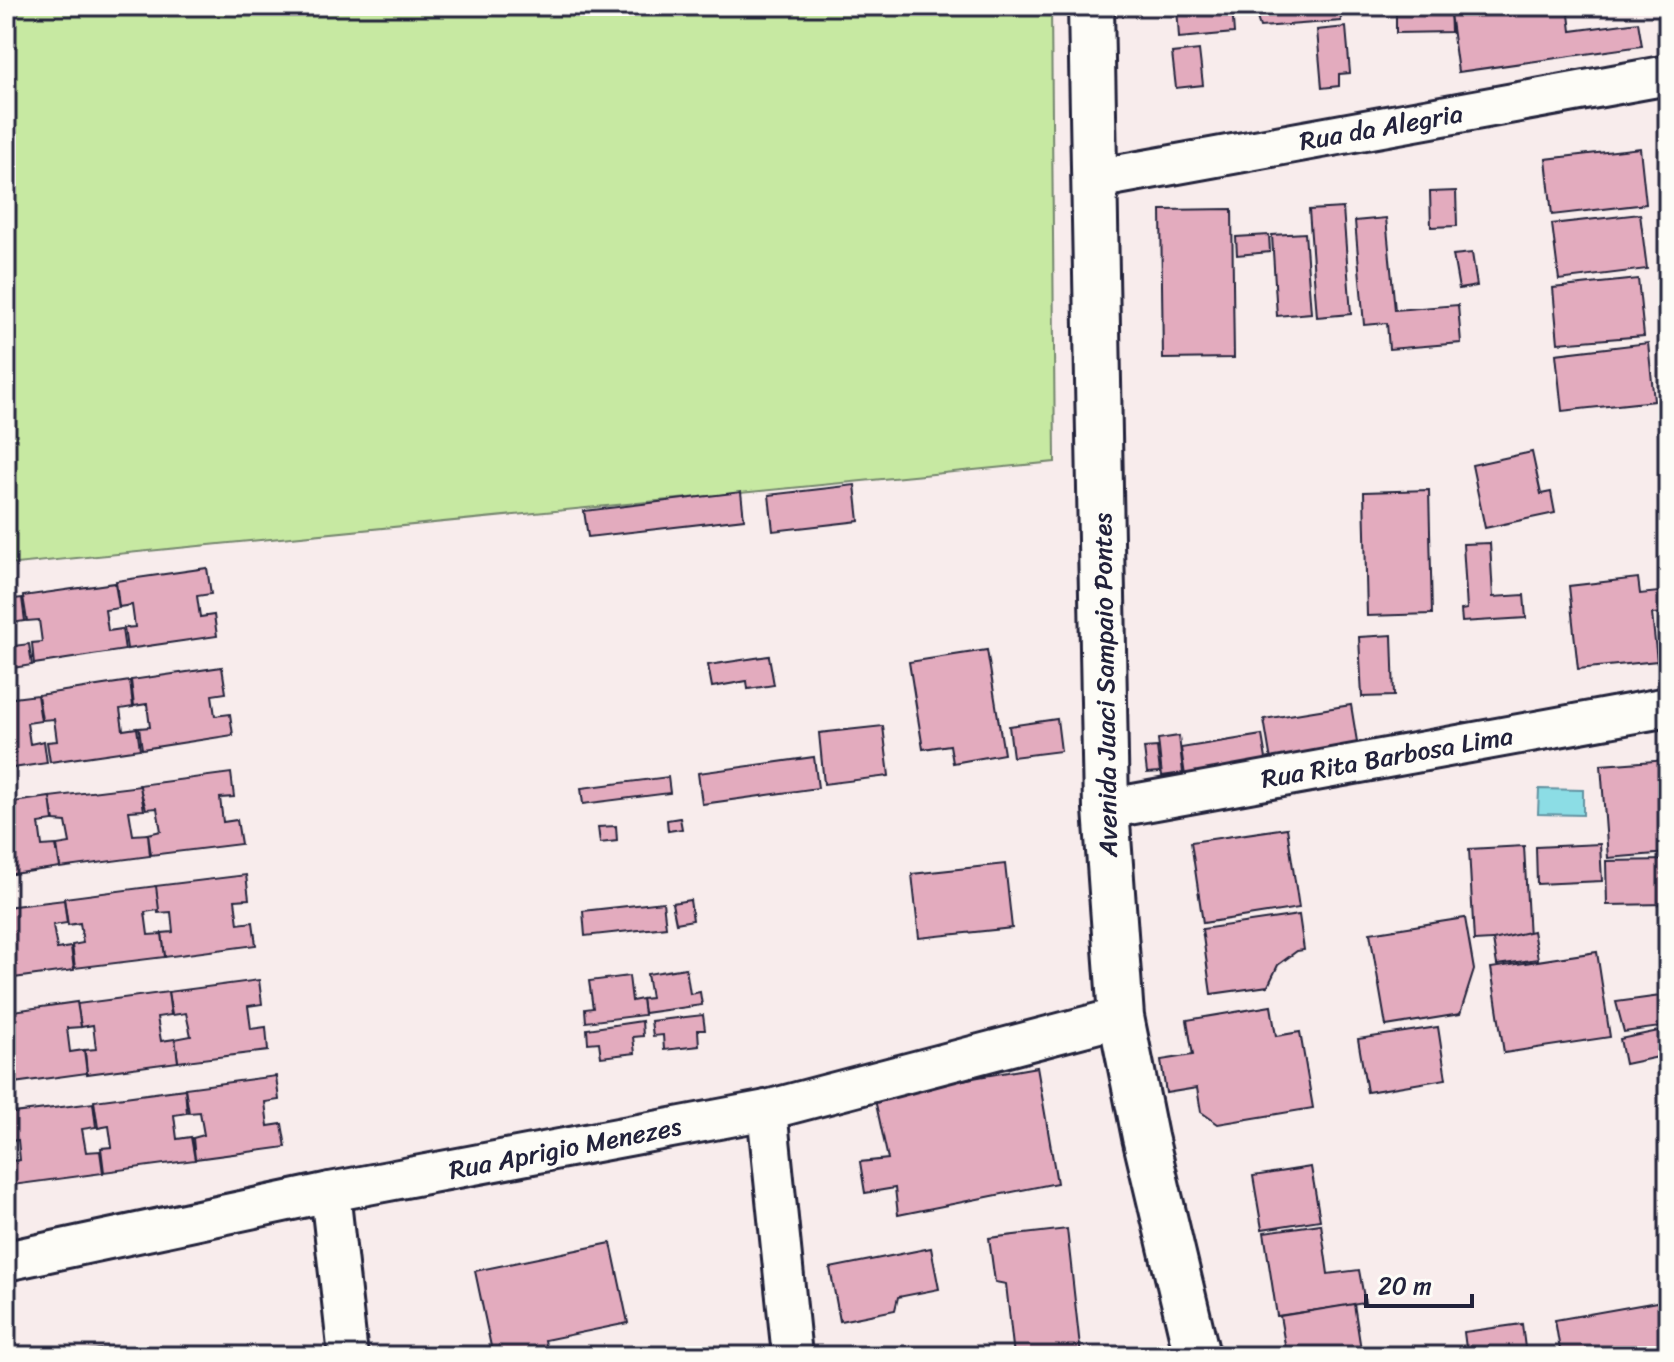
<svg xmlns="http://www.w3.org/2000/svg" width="1674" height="1362" viewBox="0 0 1674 1362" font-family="Sriracha,sans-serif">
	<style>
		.green { fill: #c7e9a2; stroke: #74866e; stroke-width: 2 }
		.water { fill: #8cdde5; stroke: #6292a1; stroke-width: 2 }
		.building { fill: #e3abbe; stroke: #22223b; stroke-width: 2 }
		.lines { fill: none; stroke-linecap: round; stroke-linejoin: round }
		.street-casing { stroke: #22223b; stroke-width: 44 }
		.secondary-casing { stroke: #22223b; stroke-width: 50 }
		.street { stroke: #fdfcf7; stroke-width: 38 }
		.secondary { stroke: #fdfcf7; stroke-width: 44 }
		.labels { text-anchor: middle; stroke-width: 7; stroke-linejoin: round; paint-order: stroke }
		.street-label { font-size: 26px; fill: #22223b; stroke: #fdfcf7 }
	</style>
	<rect width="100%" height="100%" fill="#f8ecec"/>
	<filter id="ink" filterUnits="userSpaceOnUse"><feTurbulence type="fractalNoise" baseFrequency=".0125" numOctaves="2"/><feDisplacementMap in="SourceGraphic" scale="16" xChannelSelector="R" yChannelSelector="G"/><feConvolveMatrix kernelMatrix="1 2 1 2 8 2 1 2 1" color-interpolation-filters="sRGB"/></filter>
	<g filter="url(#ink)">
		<path class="green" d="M6 6H1051L1055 462 6 565Z"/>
		<path class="water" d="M1539 789 1583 790V815L1538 814Z"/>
		<g class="building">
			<path d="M1177 6H1232L1234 33 1179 38Z"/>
			<path d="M1253 6H1340L1341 21 1260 27Z"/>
			<path d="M1396 6H1450L1451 32 1396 33Z"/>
			<path d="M1449 6H1568L1571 31 1638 22 1642 46 1458 72Z"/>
			<path d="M1346 27 1350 73 1339 74V86L1322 88 1317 30Z"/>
			<path d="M1199 50 1203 85 1176 88 1172 53Z"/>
			<path d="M1640 148 1646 204 1552 215 1546 159Z"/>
			<path d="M1456 191 1457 226 1431 227 1430 192Z"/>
			<path d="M1343 208 1351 314 1317 317 1309 210Z"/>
			<path d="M1232 209 1234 358 1163 359 1161 210Z"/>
			<path d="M1640 214 1647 269 1559 280 1552 224Z"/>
			<path d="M1386 218 1395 310 1458 305 1461 343 1389 349 1387 323 1364 325 1355 221Z"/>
			<path d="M1305 233 1311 313 1277 316 1272 235Z"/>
			<path d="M1269 235 1270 252 1237 255 1236 237Z"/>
			<path d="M1472 253 1477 286 1459 289 1453 255Z"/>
			<path d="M1638 279 1644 336 1558 343 1553 288Z"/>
			<path d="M1648 343 1654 401 1562 411 1556 354Z"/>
			<path d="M1532 452 1541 494 1551 492 1555 513 1485 528 1472 465Z"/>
			<path d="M855 485 859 521 773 531 769 495Z"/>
			<path d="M1429 490 1432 614 1367 616 1364 492Z"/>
			<path d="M741 492 744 519 588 537 584 511Z"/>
			<path d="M1490 543 1493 597 1524 595 1526 618 1462 622 1461 610 1467 609 1463 544Z"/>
			<path d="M207 568 211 594 197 596 200 617 214 615 217 636 127 649 124 628 135 627 132 605 119 607 116 581Z"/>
			<path d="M1638 578 1640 594 1668 591V613L1652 614 1657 661 1578 669 1569 586Z"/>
			<path d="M115 583 119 608 105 610 108 631 122 629 125 650 34 664 32 643 42 642 39 620 27 621 23 596Z"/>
			<path d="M22 598 25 621 11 623 14 646 29 644 32 665 6 669V600Z"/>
			<path d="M1392 635 1394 696 1362 697 1359 637Z"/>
			<path d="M987 650 1004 754 953 763 950 745 923 749 909 662Z"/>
			<path d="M769 656 774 685 748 689 747 681 712 687 708 665Z"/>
			<path d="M222 667 226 693 212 695 215 716 230 714 233 735 142 749 139 728 150 727 147 704 134 706 131 680Z"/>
			<path d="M130 681 133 707 120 709 123 730 137 728 140 749 50 762 47 742 57 741 54 719 42 720 38 695Z"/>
			<path d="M37 695 41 721 27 723 30 744 44 741 47 763 6 769V699Z"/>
			<path d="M1351 705 1359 754 1272 767 1264 719Z"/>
			<path d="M1057 719 1061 751 1013 757 1009 726Z"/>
			<path d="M883 726 889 776 824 784 819 733Z"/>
			<path d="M1262 735 1268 771 1186 783 1181 748Z"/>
			<path d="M1179 736 1183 773 1162 776 1158 739Z"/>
			<path d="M1157 747 1160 772 1147 773 1144 748Z"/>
			<path d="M814 757 818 788 702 804 698 773Z"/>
			<path d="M1668 760V853L1608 858 1601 765Z"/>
			<path d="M231 773 234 797 220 798 223 822 237 820 241 844 151 855 148 834 161 831 157 808 146 809 139 785Z"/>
			<path d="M668 777 670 793 583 804 581 788Z"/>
			<path d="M140 786 144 810 129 811 133 835 148 834 150 856 60 868 57 845 70 843 66 822 54 821 49 797Z"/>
			<path d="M50 797 53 821 39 823 42 846 56 845 60 867 6 875V803Z"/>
			<path d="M680 818 682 829 668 831 667 820Z"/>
			<path d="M616 826 617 841 600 843 598 827Z"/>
			<path d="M1287 828 1299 908 1203 923 1191 842Z"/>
			<path d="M1600 844 1602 881 1537 884 1536 847Z"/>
			<path d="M1524 846 1529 938 1474 941 1469 849Z"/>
			<path d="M1668 860V904L1607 905 1606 861Z"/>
			<path d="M1005 864 1012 928 919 938 912 874Z"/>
			<path d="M246 875 249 899 235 900 238 924 253 922 256 945 165 957 162 933 173 932 171 912 158 913 155 886Z"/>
			<path d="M156 886 159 910 145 912 148 935 162 934 165 957 75 968 72 945 83 943 80 923 68 925 64 898Z"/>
			<path d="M64 900 67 923 53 925 57 949 71 947 74 970 6 979V907Z"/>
			<path d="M690 900 693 920 676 923 672 903Z"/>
			<path d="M663 902 666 927 585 936 583 911Z"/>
			<path d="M1299 915 1304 950 1297 951 1278 965 1268 986 1211 994 1202 929Z"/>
			<path d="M1465 918 1474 970 1460 1014 1386 1026 1370 933Z"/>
			<path d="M1533 931 1538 959 1497 965 1493 940Z"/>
			<path d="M1597 952 1610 1037 1504 1053 1491 968Z"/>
			<path d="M686 968 690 994 700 992 702 1005 644 1013 642 999 651 998 647 974Z"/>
			<path d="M629 976 632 1001 642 999 644 1015 586 1022 585 1009 593 1008 589 981Z"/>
			<path d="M259 980 262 1004 248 1006 251 1029 266 1027 268 1051 178 1062 175 1039 191 1036 186 1013 172 1015 168 992Z"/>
			<path d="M168 992 171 1015 157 1017 161 1041 175 1039 178 1062 87 1074 85 1050 96 1049 93 1025 81 1027 77 1004Z"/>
			<path d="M1668 995V1026L1624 1032 1616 1002Z"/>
			<path d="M77 1002 81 1027 67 1028 70 1052 84 1050 87 1073 6 1084V1012Z"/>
			<path d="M1271 1006 1276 1036 1300 1032 1313 1108 1218 1124 1201 1112 1197 1088 1166 1093 1161 1060 1193 1055 1187 1020Z"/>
			<path d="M703 1015 705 1030H698L699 1046 664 1050 663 1035 653 1036 651 1021Z"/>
			<path d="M642 1021 643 1036 633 1037 635 1053 601 1057 599 1042 588 1043 587 1029Z"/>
			<path d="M1438 1027 1446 1079 1367 1092 1358 1039Z"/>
			<path d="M1668 1029V1055L1625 1064 1620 1039Z"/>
			<path d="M1037 1067 1057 1183 898 1215 895 1188 865 1193 860 1162 888 1159 874 1095Z"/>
			<path d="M276 1076 279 1100 265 1102 268 1126 282 1124 286 1147 195 1159 193 1138 204 1135 200 1112 189 1113 185 1088Z"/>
			<path d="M185 1089 187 1113 174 1115 177 1139 191 1137 195 1160 104 1172 101 1148 112 1147 109 1126 98 1128 94 1101Z"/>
			<path d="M93 1103 96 1127 82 1129 86 1152 100 1151 103 1173 13 1185 10 1161 20 1160 18 1140 6 1142V1114Z"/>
			<path d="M1311 1167 1320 1220 1262 1229 1253 1176Z"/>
			<path d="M1321 1224 1328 1274 1359 1270 1365 1303 1277 1316 1264 1232Z"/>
			<path d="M1067 1229 1081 1356H1014L1006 1284 995 1282 989 1238Z"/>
			<path d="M611 1243 628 1323 545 1340 548 1356H493L475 1271Z"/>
			<path d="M931 1248 939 1289 898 1297 895 1310 840 1321 830 1268Z"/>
			<path d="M1668 1300V1356H1561L1555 1320Z"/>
			<path d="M1354 1304 1362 1356H1287L1280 1316Z"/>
			<path d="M1522 1324 1526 1356H1467L1464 1332Z"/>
			<path d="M116 1347 115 1356H54Z"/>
		</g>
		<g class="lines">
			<defs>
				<g id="street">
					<path d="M1095 179 1668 75"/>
					<path d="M1106 809 1668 707"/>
					<path d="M767 1110 792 1356"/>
					<path d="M330 1192 348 1356"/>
					<path d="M6 1261 330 1192 767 1110 1121 1017"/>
				</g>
				<path id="secondary" d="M1091 6 1106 809 1121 1017 1145 1137 1197 1356"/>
			</defs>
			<use href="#street" class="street-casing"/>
			<use href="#secondary" class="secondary-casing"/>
			<use href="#street" class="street"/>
			<use href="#secondary" class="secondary"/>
		</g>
	</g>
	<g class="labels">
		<g class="street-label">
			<text transform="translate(1381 127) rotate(-10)" y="9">Rua da Alegria</text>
			<text transform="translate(1105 685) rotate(-91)" y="9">Avenida Juaci Sampaio Pontes</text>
			<text transform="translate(1387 757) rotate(-10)" y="9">Rua Rita Barbosa Lima</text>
			<text transform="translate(565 1148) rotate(-11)" y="9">Rua Aprigio Menezes</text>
		</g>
	</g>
	<rect width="1674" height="1362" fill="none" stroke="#fdfcf7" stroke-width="32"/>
	<rect x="16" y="16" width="1642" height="1330" fill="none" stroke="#22223b" stroke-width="3" filter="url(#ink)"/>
	<path d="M1366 1294v12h106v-12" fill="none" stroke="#22223b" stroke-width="4"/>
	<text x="1378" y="1294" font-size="24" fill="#22223b" stroke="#fdfcf7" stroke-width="6" paint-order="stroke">20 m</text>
</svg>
